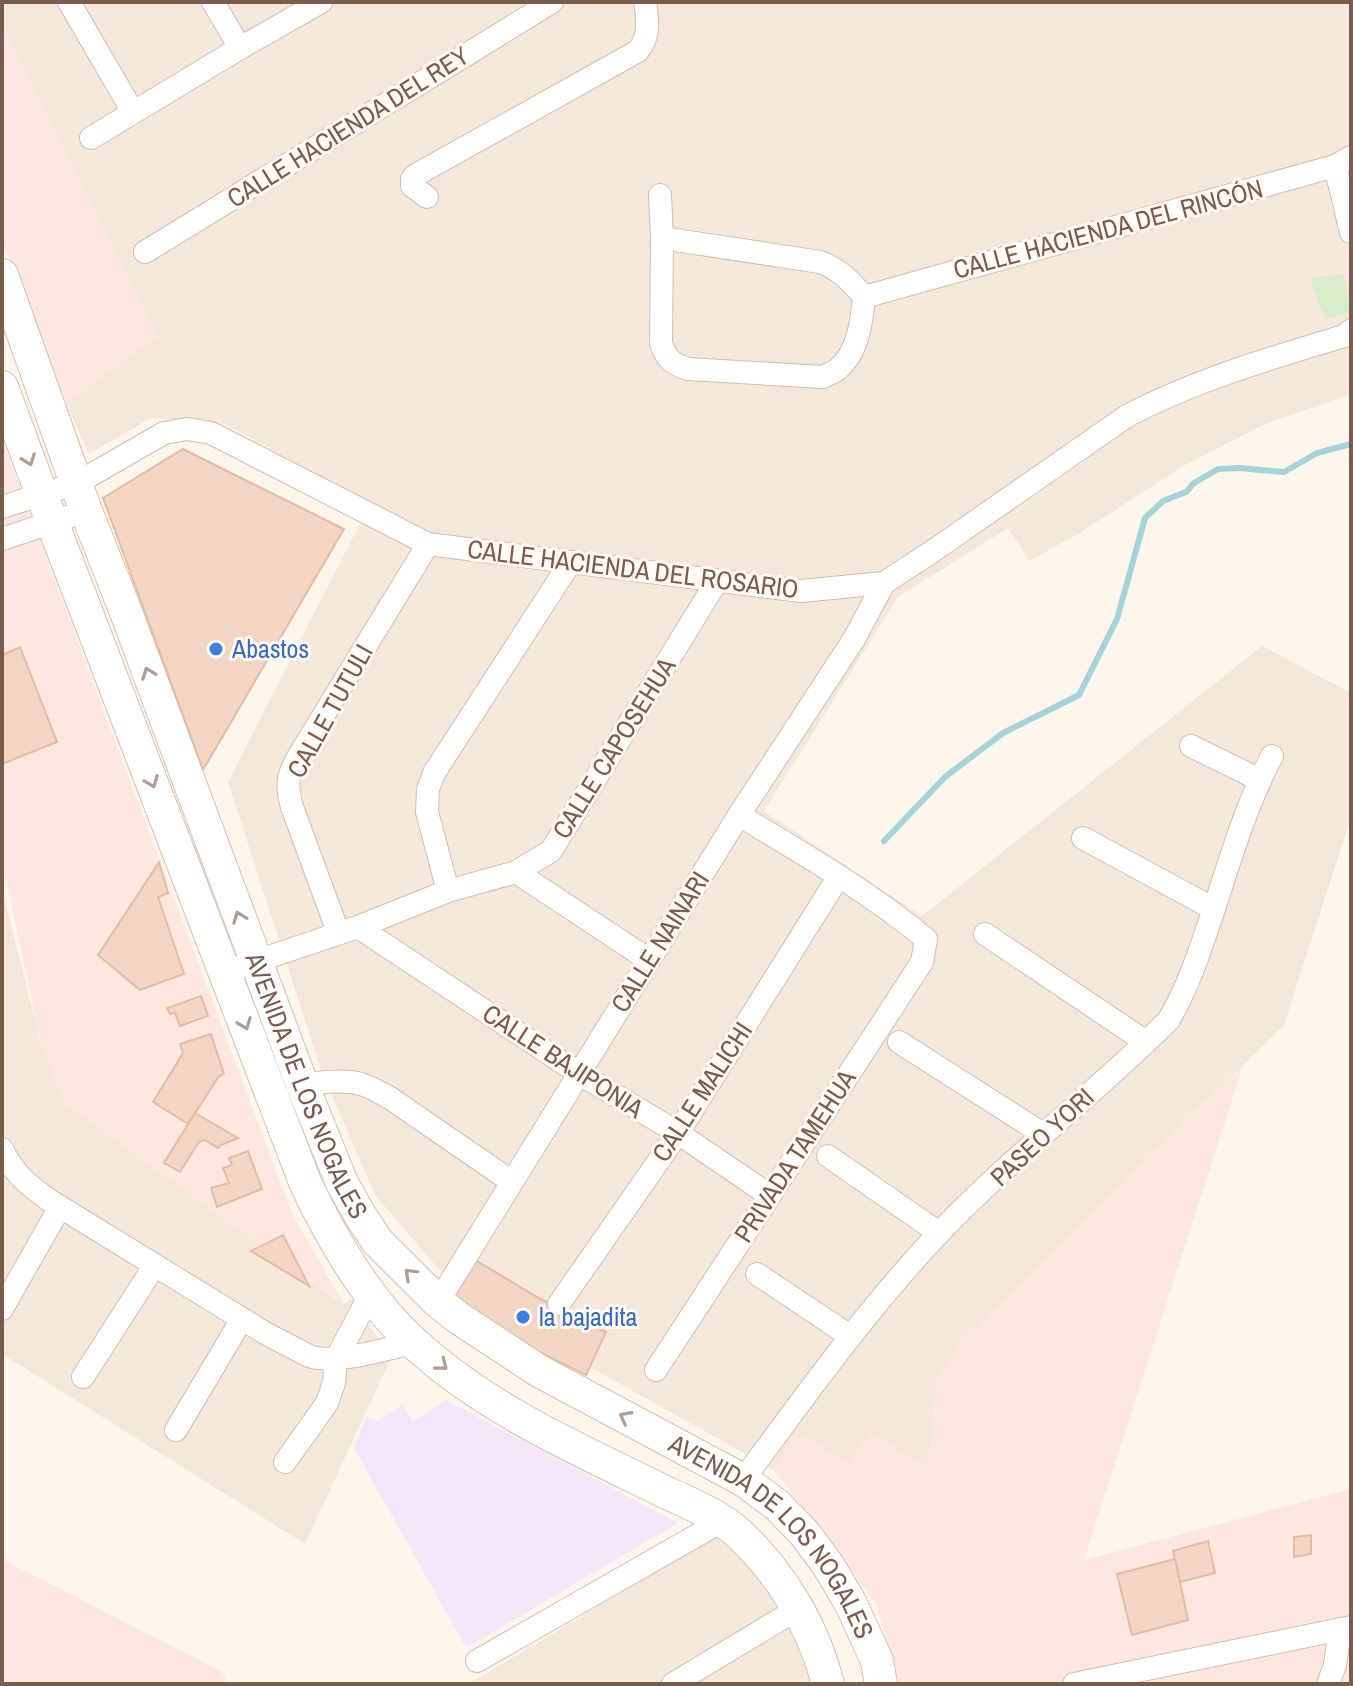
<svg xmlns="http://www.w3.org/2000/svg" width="1353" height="1686" viewBox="0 0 1353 1686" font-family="'Archivo Narrow',sans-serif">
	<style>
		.residential { fill: #f5e8da }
		.commercial { fill: #fde8e0 }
		.education { fill: #f3e8fa }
		.green { fill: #d8ecc9 }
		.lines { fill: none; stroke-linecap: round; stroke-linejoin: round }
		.stream { stroke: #a5d3da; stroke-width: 6 }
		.building { fill: #f3d5c3; stroke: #e6bba3; stroke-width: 2 }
		.street-casing { stroke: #d1beb0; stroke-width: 24 }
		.secondary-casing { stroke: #d6c0b0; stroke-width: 34 }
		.street { stroke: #fff; stroke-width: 22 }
		.secondary { stroke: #fff; stroke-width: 32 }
		.oneway { stroke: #af9d94 }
		.shop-dot { fill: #3f7fe0; stroke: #fffaf3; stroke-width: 3 }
		.labels { text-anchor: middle; stroke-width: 6; stroke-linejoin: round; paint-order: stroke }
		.street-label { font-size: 26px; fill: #7a5c4d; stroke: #fffaf3 }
		.shop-label { font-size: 26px; fill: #366cbe; stroke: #fffaf3; text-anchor: start }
	</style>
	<rect width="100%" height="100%" fill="#fdf6ec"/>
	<g class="residential">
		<path d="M2 2H1351V394L1263 425 1187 464 1081 532 1029 561 1008 528 898 597 764 811 922 916 1262 646 1351 693V817L1284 1025 1039 1267 963 1339 938 1378 928 1468 869 1432 851 1465 796 1432 774 1470 460 1294 375 1195 322 1073 228 782 370 504 225 424 151 418 89 454 66 403 158 336 2 26Z"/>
		<path d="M2 889 41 1043 66 1104 344 1305 351 1298 391 1358 305 1544 2 1354Z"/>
		<path d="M725 1531 768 1575 818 1684H468Z"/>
	</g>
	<g class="commercial">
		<path d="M2 26 158 336 66 403 2 239Z"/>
		<path d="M2 439 293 1216 345 1305 66 1104 41 1043 2 862Z"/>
		<path d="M1243 1066 1084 1560 1351 1489V1684H898L876 1604 774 1470 796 1431 851 1464 868 1432 928 1467 938 1377 963 1339 1039 1267Z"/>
		<path d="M2 1559 222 1672 228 1684H2Z"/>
	</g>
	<path class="education" d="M446 1400 678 1523 466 1648 354 1448 366 1416 377 1421 403 1404 413 1422Z"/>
	<path class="green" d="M1343 274 1351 312 1325 319 1310 278Z"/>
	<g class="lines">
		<path class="stream" d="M884 841 945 777 1003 733 1079 695 1117 619 1145 518 1163 501 1186 492 1194 483 1218 469 1239 468 1284 472 1317 453 1351 444"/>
	</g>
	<g class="building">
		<path d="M183 449 344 529 203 770 103 498Z"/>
		<path d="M20 647 57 742 2 764V655Z"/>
		<path d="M159 862 168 893 158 897 184 974 140 990 98 955Z"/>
		<path d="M201 996 208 1016 180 1026 175 1013 170 1014 167 1008Z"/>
		<path d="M211 1034 224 1074 219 1076 188 1124 153 1102 183 1053 180 1044Z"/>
		<path d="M195 1113 238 1138 221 1145 218 1148 205 1140 199 1142 180 1172 164 1163Z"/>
		<path d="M248 1151 262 1189 217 1207 211 1188 229 1183 223 1168 232 1165 229 1158Z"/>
		<path d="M283 1235 309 1286 251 1251Z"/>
		<path d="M472 1258 537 1297 606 1332 586 1375 438 1302Z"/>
		<path d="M1311 1535V1554L1294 1557V1537Z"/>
		<path d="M1208 1541 1215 1573 1180 1582 1173 1551Z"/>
		<path d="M1175 1559 1188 1620 1132 1635 1117 1574Z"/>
	</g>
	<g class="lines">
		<defs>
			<g id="street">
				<path d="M69 2 133 112"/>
				<path d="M213 2 240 48"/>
				<path d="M91 138 240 48 321 2"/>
				<path d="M1335 166 1351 232"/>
				<path d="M660 195 662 238 661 343C666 359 672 364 688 369L823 377C828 374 835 372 839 368 858 352 862 320 864 297 851 281 839 269 820 262L662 238"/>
				<path d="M427 197 412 186V179L414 176 638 51C650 36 648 20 645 2"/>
				<path d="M145 252 552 2"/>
				<path d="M864 297 1335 166 1351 157"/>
				<path d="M2 507 77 483 164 433 187 429 211 433 428 544 801 591 884 583 933 551 1127 416C1195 380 1271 358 1344 336L1351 330"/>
				<path d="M2 539 86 511"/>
				<path d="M1191 746 1260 780"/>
				<path d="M1083 838 1214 909"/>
				<path d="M516 872 649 960"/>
				<path d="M448 891 427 812 428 789 434 773 570 563"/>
				<path d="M358 927 580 1074 678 1133 769 1195"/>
				<path d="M338 932 292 807C286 785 287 777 298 757L428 544"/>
				<path d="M985 934 1146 1042"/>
				<path d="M242 966 358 927 448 891 516 872 551 851 717 581"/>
				<path d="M899 1042 1043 1134"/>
				<path d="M302 1084C321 1083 342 1079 361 1084 371 1087 381 1093 390 1098L512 1182"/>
				<path d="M2 1149C14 1174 27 1184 49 1200L265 1333 309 1356C334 1365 385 1349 413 1343"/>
				<path d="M828 1156 939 1233"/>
				<path d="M757 1274 850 1336"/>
				<path d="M438 1302 739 815 854 639 884 583"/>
				<path d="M559 1304 678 1133 839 876"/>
				<path d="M2 1309 60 1207"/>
				<path d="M656 1370 922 962 926 939C868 891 803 854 739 815"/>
				<path d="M83 1377 155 1265"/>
				<path d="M176 1430 242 1319"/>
				<path d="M285 1462 327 1403 334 1383 336 1359 371 1293"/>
				<path d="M743 1480C805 1396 867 1309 940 1232 1012 1157 1094 1094 1168 1021 1189 986 1200 950 1213 912 1230 860 1246 805 1272 756"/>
				<path d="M477 1661 722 1521"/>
				<path d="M673 1684 799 1608"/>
				<path d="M1074 1684 1351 1627"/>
				<path d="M1328 1684 1335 1665 1340 1629"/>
			</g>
			<g id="secondary">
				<path id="s1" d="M2 275 86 511 124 607 302 1084 342 1183 360 1215 377 1241 438 1302 457 1317 539 1371 743 1480 777 1505 804 1533 828 1565 851 1604 877 1661 881 1684"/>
				<path d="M2 387 52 522 305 1182C330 1236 369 1303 413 1342 481 1405 568 1445 651 1485 674 1497 699 1506 721 1520 735 1528 747 1541 757 1552 792 1591 815 1634 828 1684"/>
			</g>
		</defs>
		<use href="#street" class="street-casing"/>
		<use href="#secondary" class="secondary-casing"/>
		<use href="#street" class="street"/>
		<use href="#secondary" class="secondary"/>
	</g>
	<defs><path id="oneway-chevron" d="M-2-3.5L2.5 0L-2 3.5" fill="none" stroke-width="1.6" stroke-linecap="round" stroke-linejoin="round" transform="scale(2)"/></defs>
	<g class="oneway">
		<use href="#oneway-chevron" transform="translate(29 460) rotate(70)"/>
		<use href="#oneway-chevron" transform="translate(148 673) rotate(-110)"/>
		<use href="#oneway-chevron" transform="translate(152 782) rotate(69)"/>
		<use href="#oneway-chevron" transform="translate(239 917) rotate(-110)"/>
		<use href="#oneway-chevron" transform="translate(245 1024) rotate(69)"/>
		<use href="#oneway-chevron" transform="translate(410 1274) rotate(-136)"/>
		<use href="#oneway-chevron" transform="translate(442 1365) rotate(38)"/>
		<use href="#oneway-chevron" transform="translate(625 1417) rotate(-152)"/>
	</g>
	<g class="shop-dot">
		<circle cx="216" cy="649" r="8"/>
		<circle cx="523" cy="1317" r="8"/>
	</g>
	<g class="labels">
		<g class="street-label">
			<text transform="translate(348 127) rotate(-32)" y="9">CALLE HACIENDA DEL REY</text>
			<text transform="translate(1108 229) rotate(-15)" y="9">CALLE HACIENDA DEL RINCÓN</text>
			<text transform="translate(633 569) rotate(7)" y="9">CALLE HACIENDA DEL ROSARIO</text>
			<text transform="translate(330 711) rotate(-61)" y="9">CALLE TUTULI</text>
			<text transform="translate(614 748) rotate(-58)" y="9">CALLE CAPOSEHUA</text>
			<text transform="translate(660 942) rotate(-58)" y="9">CALLE NAINARI</text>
			<text transform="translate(563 1061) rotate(33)" y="9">CALLE BAJIPONIA</text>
			<text dy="9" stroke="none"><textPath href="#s1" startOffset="866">AVENIDA DE LOS NOGALES</textPath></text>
			<text transform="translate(702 1092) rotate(-57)" y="9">CALLE MALICHI</text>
			<text transform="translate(1042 1137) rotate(-43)" y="9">PASEO YORI</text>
			<text transform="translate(795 1156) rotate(-57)" y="9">PRIVADA TAMEHUA</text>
			<text dy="9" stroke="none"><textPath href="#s1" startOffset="1538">AVENIDA DE LOS NOGALES</textPath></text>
		</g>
		<g class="shop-label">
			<text x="232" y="658">Abastos</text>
			<text x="539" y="1326">la bajadita</text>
		</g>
	</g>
	<rect width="1353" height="1686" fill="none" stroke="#7a5c4d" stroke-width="8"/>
</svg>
